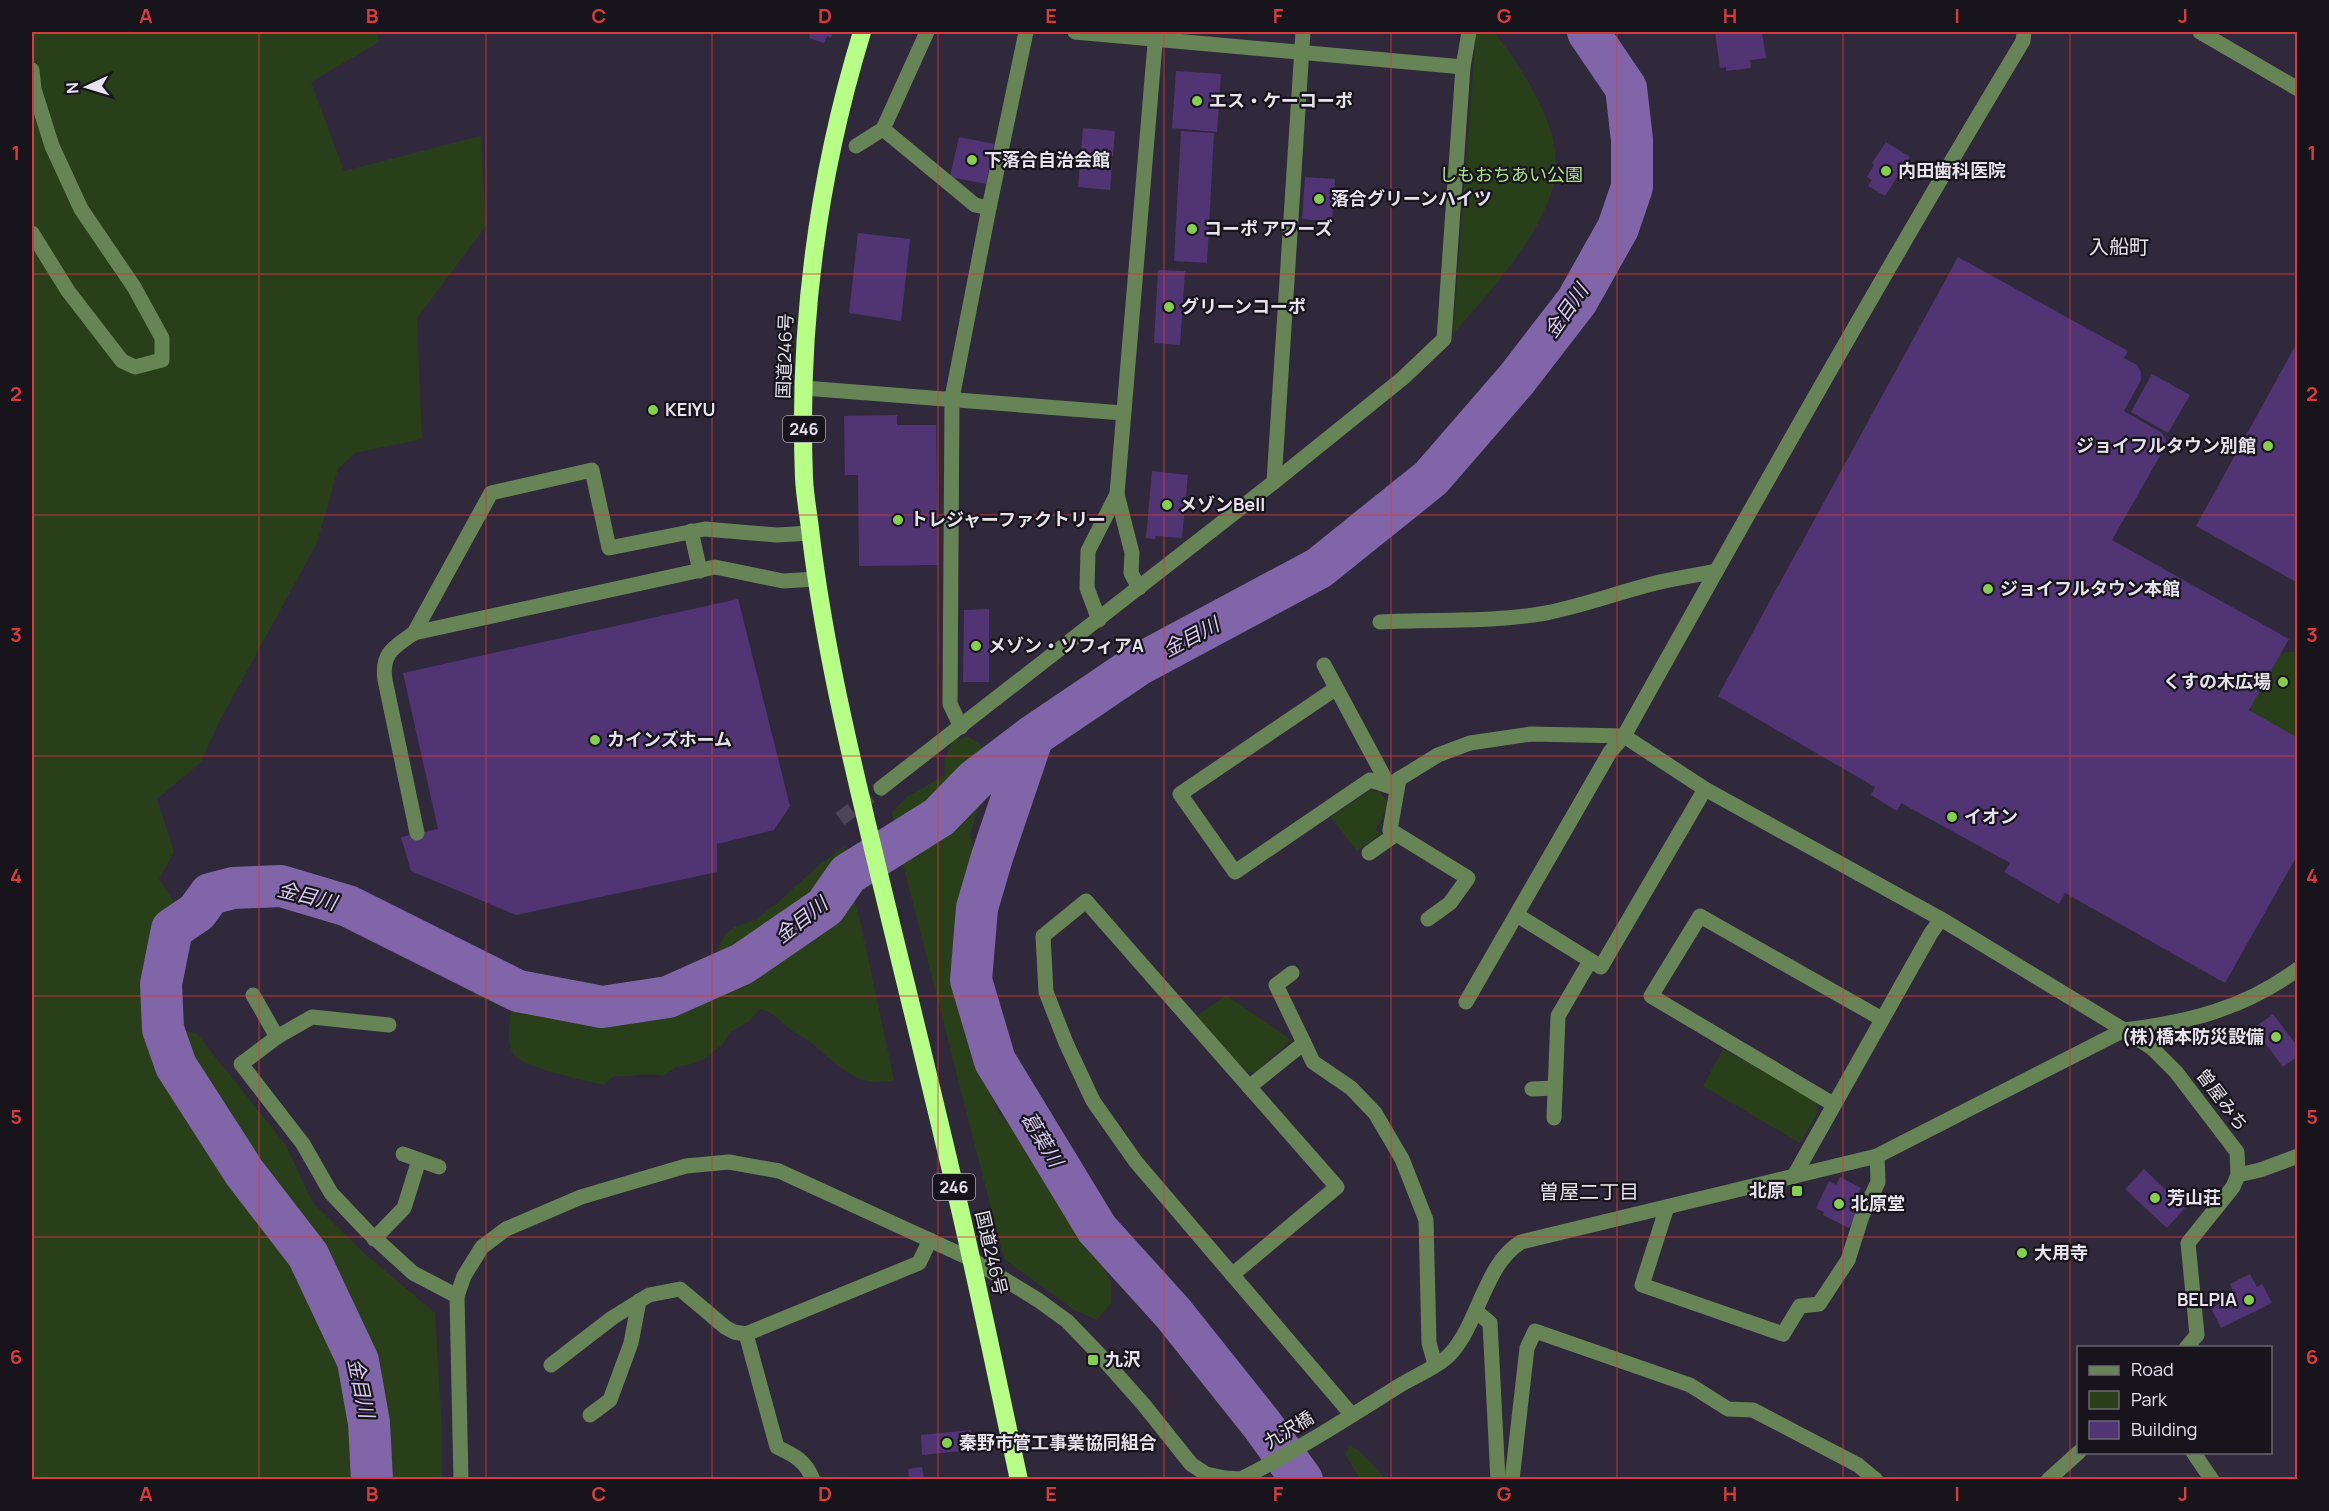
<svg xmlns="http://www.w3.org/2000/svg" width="2329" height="1511" viewBox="0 0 2329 1511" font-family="Manrope,'Noto Sans JP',sans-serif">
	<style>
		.green { fill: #293f1a }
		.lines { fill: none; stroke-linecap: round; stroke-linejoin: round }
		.river { stroke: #8165a9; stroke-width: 42 }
		.building { fill: #513474 }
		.minor-tunnel { stroke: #4b4556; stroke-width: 15; stroke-dasharray: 15 8; stroke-linecap: butt }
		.minor { stroke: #678456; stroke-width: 15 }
		.highway { stroke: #b6fe86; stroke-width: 18 }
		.grid { fill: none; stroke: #d83b3c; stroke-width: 1.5; stroke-opacity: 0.55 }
		.poi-dot { fill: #85cf4d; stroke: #17141c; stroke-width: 2 }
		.labels { text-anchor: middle; stroke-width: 4.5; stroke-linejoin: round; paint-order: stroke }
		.shield { fill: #17141c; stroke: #a9a5af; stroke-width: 1.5 }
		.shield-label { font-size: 16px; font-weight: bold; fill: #e7e3ee }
		.poi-label { font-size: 18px; font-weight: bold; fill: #e7e3ee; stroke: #17141c; text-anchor: start }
		.park-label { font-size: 18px; fill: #abe486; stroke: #17141c }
		.street-label { font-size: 18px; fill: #e7e3ee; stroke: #17141c }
		.neighbourhood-label { font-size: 20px; fill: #e7e3ee; stroke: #17141c }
		.water-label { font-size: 20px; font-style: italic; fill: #d8caf0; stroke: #17141c }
		.neatline { fill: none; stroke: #d83b3c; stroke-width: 2 }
		.grid-label { font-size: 20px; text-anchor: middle; font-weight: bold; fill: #d83b3c }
	</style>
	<rect width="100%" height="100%" fill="#30293b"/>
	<g class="green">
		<path d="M32 32H377L379 42 311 82 344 171 481 136 486 226 417 318 422 439 355 453 338 469 317 543 219 722 201 762 157 799 174 852 159 879 192 930 178 963 176 995 178 1029 197 1034 285 1144 313 1203 366 1255 435 1313 442 1433V1479H32Z"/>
		<path d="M1476 32H1494C1520 65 1556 120 1556 163 1557 220 1489 293 1453 334Z"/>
		<path d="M2287 652H2297V739L2254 717 2249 703 2273 656Z"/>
		<path d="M969 737 987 750 992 770 970 834 974 853 956 934 961 991 976 1048 997 1110 1048 1172 1076 1217 1111 1281V1303L1097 1320 1074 1310 1004 1259 895 833 892 812 909 795 925 787 945 774 944 760 953 740Z"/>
		<path d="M1370 790 1380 792 1389 804 1376 829 1381 834 1357 851 1331 817Z"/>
		<path d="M844 846 852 893 861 925 894 1080C855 1089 838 1064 810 1042 802 1036 794 1033 787 1027 778 1019 772 1011 760 1009L748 1022 730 1032 723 1044 704 1059 688 1065 676 1067 663 1076C643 1072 635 1078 614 1076L604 1085C589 1082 523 1067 515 1056 505 1043 510 1023 511 1009L475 996 469 971 563 981C583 979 596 982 613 993L679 974 693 962 717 956 719 945 725 935 734 927 755 920 776 904 818 866Z"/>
		<path d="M1226 995 1291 1040 1256 1072H1245L1197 1016Z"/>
		<path d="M1723 1049 1816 1101 1818 1112 1800 1143 1703 1086Z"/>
		<path d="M1349 1447 1357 1449 1386 1479H1360L1345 1454Z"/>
	</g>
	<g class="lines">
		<g class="river">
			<path d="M1033 736 992 857 977 908 971 980 995 1061 1097 1229 1173 1313 1263 1426 1302 1480"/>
			<path d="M372 1480 369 1423 358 1361 308 1255 244 1172 176 1066 163 1029 161 984 172 929 197 912 210 894 233 888 281 886 348 906 518 991 602 1007 668 997 742 964 825 907 848 874 939 817 975 780 1033 736 1138 665 1319 568 1431 478 1516 380 1577 301 1618 228 1632 187V140L1626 88 1588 32"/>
		</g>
	</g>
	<g class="building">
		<path d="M806 32H833L831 38 827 36 824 43 809 38 810 33Z"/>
		<path d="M1715 32H1762L1766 58 1750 60 1751 68 1726 71V67L1720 68Z"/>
		<path d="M1176 71 1221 74 1217 132 1172 128Z"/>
		<path d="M1083 128 1115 131 1113 156 1100 155 1099 164 1112 165 1110 190 1078 187Z"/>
		<path d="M1181 131 1214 133 1207 263 1174 261Z"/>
		<path d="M959 137 994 144 986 184 950 177Z"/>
		<path d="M1886 142 1910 157 1885 196 1868 186 1872 180 1867 177 1874 165 1872 163Z"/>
		<path d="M1305 177 1335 179 1332 222 1302 219Z"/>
		<path d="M858 233 910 239 901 321 849 313Z"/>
		<path d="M1958 257 2128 351 2124 358 2137 365 2141 372V380L2124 411 2162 433 2166 439 2165 447 2112 540 2289 639 2249 710 2298 738V854L2225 983 2065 893 2059 904 2004 872 2010 863 1901 803 1897 811 1871 795 1875 787 1718 696Z"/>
		<path d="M1158 270 1185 271 1180 345 1154 343Z"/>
		<path d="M2298 341V583L2196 526Z"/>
		<path d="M2152 374 2190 395 2168 433 2131 412Z"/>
		<path d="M897 415V425H936L938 565 859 566 858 475H845L844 416Z"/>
		<path d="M1152 471 1188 475 1182 538 1156 536 1155 539 1146 538Z"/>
		<path d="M738 599 790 806 774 830 717 844V872L516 915 411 871 401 837 438 829 403 673Z"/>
		<path d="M989 609V682H963L964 610Z"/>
		<path d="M2273 1014 2298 1047V1056L2283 1067 2254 1028Z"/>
		<path d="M2144 1169 2185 1208 2167 1228 2125 1189Z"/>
		<path d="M1840 1177 1861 1188 1857 1196 1863 1199 1849 1228 1823 1215 1824 1212 1816 1208 1829 1181 1836 1185Z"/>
		<path d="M2250 1274 2257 1287 2262 1284 2272 1303 2221 1328 2211 1308 2235 1296 2230 1284Z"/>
		<path d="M971 1430 973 1450 922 1455 921 1435Z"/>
		<path d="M922 1467 924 1480H909L908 1469Z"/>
	</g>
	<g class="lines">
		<path class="minor-tunnel" d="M840 819 881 788"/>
		<g class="minor">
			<path d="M1075 32 1463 67"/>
			<path d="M2200 32 2298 89"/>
			<path d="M32 70 34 89 52 146 81 209 134 287 162 338V360L135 367 122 361 68 291 32 233"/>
			<path d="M883 129 975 205 989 208"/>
			<path d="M856 146 883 129 927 32"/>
			<path d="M804 388 1123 413"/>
			<path d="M1274 482 1303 32"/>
			<path d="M691 531 700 571"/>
			<path d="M1139 588 1131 573 1132 553 1117 494 1156 32"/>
			<path d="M1099 620 1087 588 1088 551 1117 494"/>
			<path d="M1380 622C1436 619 1491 623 1546 613 1581 606 1614 594 1648 585 1670 579 1693 576 1716 571"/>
			<path d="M414 633 715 567 783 581 816 579"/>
			<path d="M1324 665 1389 786"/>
			<path d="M1335 689 1180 794 1235 872 1370 780 1389 786 1399 779"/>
			<path d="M961 727 950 704 952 398 989 208 1026 32"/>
			<path d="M881 788 1274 482 1403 378 1444 339 1463 67 1469 32"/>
			<path d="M417 833 385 680C381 653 394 647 414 633L491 493 592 470 609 548 705 529 777 535 811 533"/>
			<path d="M1369 853 1396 834"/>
			<path d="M1517 915 1601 967 1705 789"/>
			<path d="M1428 919 1450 903 1468 878 1390 830 1399 779 1438 755 1470 743 1531 734 1624 736 1705 789 1941 919 2124 1030 2152 1048 2176 1072 2237 1152 2238 1175 2233 1187 2188 1243 2197 1335 2186 1348"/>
			<path d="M1292 973 1276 985 1304 1043"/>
			<path d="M253 995 277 1037"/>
			<path d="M1466 1002 1610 752 1624 736C1754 503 1885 270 2023 41L2024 32"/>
			<path d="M389 1025 312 1017 277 1037 241 1064 303 1144 331 1193 367 1231 413 1273 457 1296"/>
			<path d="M1249 1087 1304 1043 1313 1062 1351 1088 1375 1113 1402 1159 1426 1220 1429 1343 1435 1364"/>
			<path d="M1532 1089 1555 1088"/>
			<path d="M1833 1104 1651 996 1700 916 1882 1019"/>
			<path d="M1554 1118 1558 1016 1590 961"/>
			<path d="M403 1154 439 1167"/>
			<path d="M2238 1175 2260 1170 2298 1156"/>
			<path d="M1794 1176 1931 933 1941 919"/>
			<path d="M1667 1207 1642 1285 1783 1334 1800 1306 1819 1304 1848 1260 1862 1216 1878 1182 1877 1156"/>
			<path d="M374 1239 404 1208 419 1160"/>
			<path d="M1232 1275 1337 1187 1086 901 1043 936 1046 992 1066 1043 1093 1101 1136 1162 1352 1415"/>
			<path d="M1477 1312 1490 1323 1498 1480"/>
			<path d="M746 1334 777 1447C794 1455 806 1461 813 1480"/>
			<path d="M551 1365 612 1318 649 1295 680 1289 725 1327 734 1332 746 1334 919 1263 930 1240"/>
			<path d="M590 1415 610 1400 631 1343 639 1301"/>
			<path d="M2193 1452 2212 1480"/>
			<path d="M461 1480 457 1296 464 1276 482 1247 506 1229 581 1197 686 1166 729 1162 779 1171 971 1259 1038 1300 1067 1321 1097 1352 1144 1405 1191 1464 1206 1474 1225 1478 1241 1479C1296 1451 1349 1417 1402 1384 1417 1375 1440 1366 1452 1352 1480 1319 1485 1264 1521 1242L1877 1156 2124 1030C2190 1022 2243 1009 2298 969"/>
			<path d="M1512 1480 1527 1348 1535 1331 1690 1385 1728 1409 1753 1410 1858 1465 1876 1480"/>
			<path d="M2048 1480 2079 1452"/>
		</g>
		<path class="highway" d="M862 32C818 176 798 327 804 478 805 498 809 518 811 537 823 636 845 732 868 828 899 958 932 1088 962 1218 982 1305 1000 1393 1019 1480"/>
	</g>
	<path class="grid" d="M259 32V1480M486 32V1480M712 32V1480M938 32V1480M1164 32V1480M1391 32V1480M1617 32V1480M1843 32V1480M2070 32V1480M32 274H2298M32 515H2298M32 756H2298M32 996H2298M32 1237H2298"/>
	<g class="poi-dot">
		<circle cx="1197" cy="101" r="6"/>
		<circle cx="972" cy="160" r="6"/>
		<circle cx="1886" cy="171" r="6"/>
		<circle cx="1319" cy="199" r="6"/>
		<circle cx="1192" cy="229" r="6"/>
		<circle cx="1169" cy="307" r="6"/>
		<circle cx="653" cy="410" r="6"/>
		<circle cx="2268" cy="446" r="6"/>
		<circle cx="1167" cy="505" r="6"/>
		<circle cx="898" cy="520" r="6"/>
		<circle cx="1988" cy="589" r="6"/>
		<circle cx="976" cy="646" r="6"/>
		<circle cx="2283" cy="682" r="6"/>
		<circle cx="595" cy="740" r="6"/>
		<circle cx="1952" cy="817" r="6"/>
		<circle cx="2276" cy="1037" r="6"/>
		<rect x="1791" y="1185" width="12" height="12" rx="3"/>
		<circle cx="2155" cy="1198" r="6"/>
		<circle cx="1839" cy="1204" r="6"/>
		<circle cx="2022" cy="1253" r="6"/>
		<circle cx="2249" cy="1300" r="6"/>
		<rect x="1087" y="1354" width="12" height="12" rx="3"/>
		<circle cx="947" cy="1443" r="6"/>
	</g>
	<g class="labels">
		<g class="shield">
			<rect x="783" y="416" width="42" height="26" rx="4.5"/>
			<rect x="933" y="1174" width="42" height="26" rx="4.5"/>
		</g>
		<g class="shield-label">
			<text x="804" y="435">246</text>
			<text x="954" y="1193">246</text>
		</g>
		<g class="poi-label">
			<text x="1209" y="107">エス・ケーコーポ</text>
			<text x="984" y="166">下落合自治会館</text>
			<text x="1898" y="177">内田歯科医院</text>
			<text x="1331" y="205">落合グリーンハイツ</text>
			<text x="1204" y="235">コーポ アワーズ</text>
			<text x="1181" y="313">グリーンコーポ</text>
			<text x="665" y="416">KEIYU</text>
			<text x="2256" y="452" text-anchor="end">ジョイフルタウン別館</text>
			<text x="1179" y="511">メゾンBell</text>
			<text x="910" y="526">トレジャーファクトリー</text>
			<text x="2000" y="595">ジョイフルタウン本館</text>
			<text x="988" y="652">メゾン・ソフィアA</text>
			<text x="2271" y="688" text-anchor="end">くすの木広場</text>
			<text x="607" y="746">カインズホーム</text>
			<text x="1964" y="823">イオン</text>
			<text x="2264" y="1043" text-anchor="end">(株)橋本防災設備</text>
			<text x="1785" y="1197" text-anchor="end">北原</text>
			<text x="2167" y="1204">芳山荘</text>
			<text x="1851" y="1210">北原堂</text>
			<text x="2034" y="1259">大用寺</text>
			<text x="2237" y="1306" text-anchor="end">BELPIA</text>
			<text x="1105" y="1366">九沢</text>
			<text x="959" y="1449">秦野市管工事業協同組合</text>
		</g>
		<g class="park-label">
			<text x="1511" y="181">しもおちあい公園</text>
		</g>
		<g class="street-label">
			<text transform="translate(785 356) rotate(-88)" y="6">国道246号</text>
			<text transform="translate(2222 1100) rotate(53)" y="6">曽屋みち</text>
			<text transform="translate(991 1253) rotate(77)" y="6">国道246号</text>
			<text transform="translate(1289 1430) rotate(-31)" y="6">九沢橋</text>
		</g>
		<g class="neighbourhood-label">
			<text x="2119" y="254">入船町</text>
			<text x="1589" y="1199">曽屋二丁目</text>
		</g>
		<g class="water-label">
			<text transform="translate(1566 311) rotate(-55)" y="7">金目川</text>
			<text transform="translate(1191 637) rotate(-28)" y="7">金目川</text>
			<text transform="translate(307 896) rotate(14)" y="7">金目川</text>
			<text transform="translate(801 920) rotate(-38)" y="7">金目川</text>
			<text transform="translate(1042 1139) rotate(59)" y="7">葛葉川</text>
			<text transform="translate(361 1388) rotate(78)" y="7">金目川</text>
		</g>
	</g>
	<rect width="2329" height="1511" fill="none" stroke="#17141c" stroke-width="66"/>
	<rect x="2077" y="1346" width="195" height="108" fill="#17141c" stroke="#6a6770" stroke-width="1.5"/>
	<rect x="2089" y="1366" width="30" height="9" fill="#678456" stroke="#6a6770" stroke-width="1.5"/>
	<text x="2131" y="1376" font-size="18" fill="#e7e3ee">Road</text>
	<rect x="2089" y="1391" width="30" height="18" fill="#293f1a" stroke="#6a6770" stroke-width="1.5"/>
	<text x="2131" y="1406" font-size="18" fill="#e7e3ee">Park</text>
	<rect x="2089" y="1421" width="30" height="18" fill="#513474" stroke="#6a6770" stroke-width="1.5"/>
	<text x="2131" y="1436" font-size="18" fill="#e7e3ee">Building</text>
	<g transform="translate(87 87) rotate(266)" stroke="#17141c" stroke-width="4.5" paint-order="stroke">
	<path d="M0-4.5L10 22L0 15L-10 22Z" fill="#e7e3ee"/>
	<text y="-9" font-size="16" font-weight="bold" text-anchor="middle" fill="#e7e3ee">N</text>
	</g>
	<rect x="33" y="33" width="2263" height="1445" class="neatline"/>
	<g class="grid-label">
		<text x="146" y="23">A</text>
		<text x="372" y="23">B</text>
		<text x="599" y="23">C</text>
		<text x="825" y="23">D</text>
		<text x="1051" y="23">E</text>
		<text x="1278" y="23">F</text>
		<text x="1504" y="23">G</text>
		<text x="1730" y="23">H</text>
		<text x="1957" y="23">I</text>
		<text x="2183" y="23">J</text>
		<text x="16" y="160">1</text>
		<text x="2312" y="160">1</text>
		<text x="16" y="401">2</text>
		<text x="2312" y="401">2</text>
		<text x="16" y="642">3</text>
		<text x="2312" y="642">3</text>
		<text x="16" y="883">4</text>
		<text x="2312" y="883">4</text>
		<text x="16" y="1124">5</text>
		<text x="2312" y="1124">5</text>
		<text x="16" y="1364">6</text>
		<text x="2312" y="1364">6</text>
		<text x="146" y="1501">A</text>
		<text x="372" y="1501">B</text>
		<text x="599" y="1501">C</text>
		<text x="825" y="1501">D</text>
		<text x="1051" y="1501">E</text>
		<text x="1278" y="1501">F</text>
		<text x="1504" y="1501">G</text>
		<text x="1730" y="1501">H</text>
		<text x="1957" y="1501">I</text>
		<text x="2183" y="1501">J</text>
	</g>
</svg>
